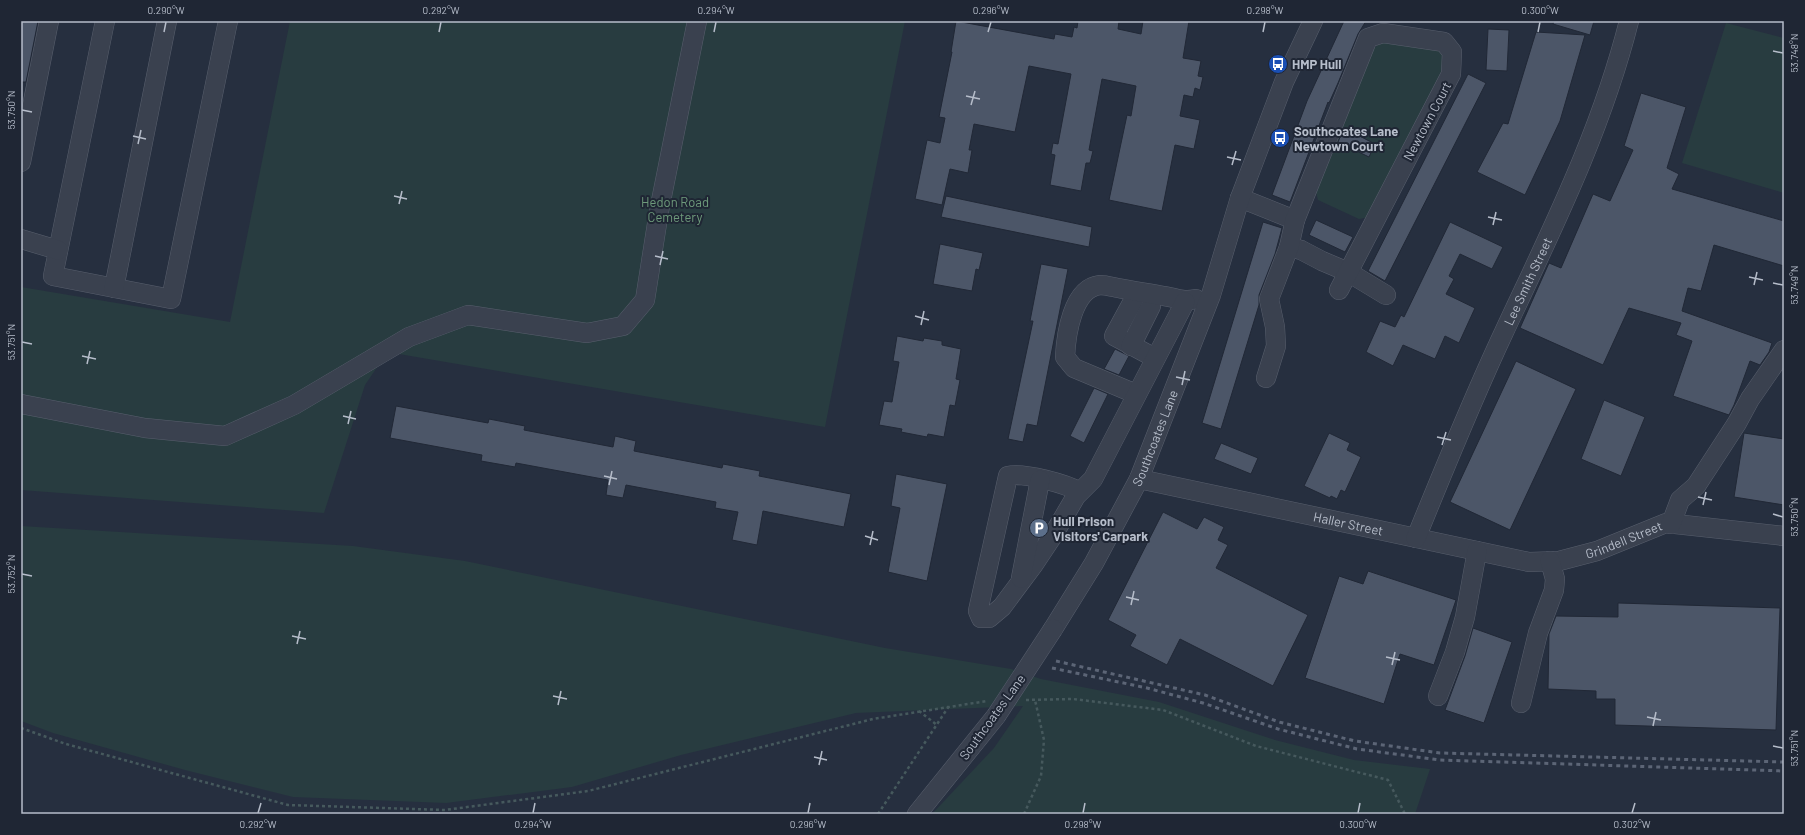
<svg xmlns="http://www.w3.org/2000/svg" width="1805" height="835" viewBox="0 0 1805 835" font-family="Barlow,sans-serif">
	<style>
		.green { fill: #283c40 }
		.building { fill: #4c5668; stroke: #212836 }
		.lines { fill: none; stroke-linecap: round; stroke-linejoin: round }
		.minor-casing { stroke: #585f6d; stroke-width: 20 }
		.path { stroke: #46595d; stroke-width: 2.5; stroke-dasharray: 3 3; stroke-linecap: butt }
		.minor { stroke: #3a414f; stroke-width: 19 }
		.rail { stroke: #5c6576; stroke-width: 3; stroke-dasharray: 4 4; stroke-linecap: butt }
		.minor-bridge-casing { stroke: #585f6d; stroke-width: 20; stroke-linecap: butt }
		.minor-bridge { stroke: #3a414f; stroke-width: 19 }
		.ticks { fill: none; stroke: #b6bdca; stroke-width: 1.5 }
		.labels { text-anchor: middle; stroke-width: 4; stroke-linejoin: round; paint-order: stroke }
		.poi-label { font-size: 13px; font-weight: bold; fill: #b6bdca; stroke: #1f2634; text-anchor: start }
		.street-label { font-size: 13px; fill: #b6bdca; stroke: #1f2634 }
		.park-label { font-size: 13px; fill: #6e9a7b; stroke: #1f2634 }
		.neatline { fill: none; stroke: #b6bdca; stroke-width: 1.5 }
		.ticks-label { font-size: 10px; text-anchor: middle; fill: #b6bdca }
	</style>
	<rect width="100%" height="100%" fill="#262f3f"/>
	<g class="green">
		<path d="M290 21H905L825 427 393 353 382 360 365 385 324 513 21 490V287L230 322Z"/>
		<path d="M1726 23 1784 38V193L1682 163Z"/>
		<path d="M1381 42 1443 51 1446 68 1369 217 1359 219 1318 200 1315 188 1338 143 1333 140 1371 51Z"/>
		<path d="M21 526 353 546 465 561 885 648 1011 669 1041 679 1159 702 1275 740 1354 760 1430 769 1415 814H932L994 748 1023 706 856 713 681 755 572 787 446 803 293 797 185 770 53 733 21 721Z"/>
	</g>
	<g class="building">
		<path d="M21 21H38L26 82H21Z"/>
		<path d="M956 21 1054 39 1055 34 1072 37 1074 27 1077 28 1078 21H1119L1118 29 1141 34 1143 21H1189L1183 58 1201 61 1198 76 1203 77 1200 90 1195 88 1193 97 1184 95 1180 116 1200 120 1194 149 1175 145 1162 211 1109 200 1127 115 1131 116 1136 86 1102 79 1089 150 1093 151 1090 163H1086L1081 191 1050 185 1055 155 1051 154 1053 143 1058 144 1071 74 1029 66 1015 132 974 124 969 150H972L968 173 950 169 942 205 915 199 927 140 940 143 945 118 939 117 952 52H951Z"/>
		<path d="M1344 21H1366L1358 34 1338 83 1329 103 1328 102 1290 202 1272 195 1307 101Z"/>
		<path d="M1554 21H1594L1590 35 1553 24Z"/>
		<path d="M1488 29 1509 30 1507 71 1486 70Z"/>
		<path d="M1536 32 1585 35 1560 121 1525 195 1477 172 1503 123 1508 124Z"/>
		<path d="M1468 74 1486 83 1385 281 1368 271Z"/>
		<path d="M1641 93 1686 107 1667 168 1679 174 1672 189 1784 221V266L1714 245 1701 291 1688 288 1682 311 1772 343 1769 352 1760 365 1750 361 1734 405 1729 415 1673 396 1692 341 1676 335 1681 323 1629 308 1603 365 1520 328 1549 263 1561 268 1593 194 1610 201 1633 150 1624 146Z"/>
		<path d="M1344 128 1375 144 1369 157 1338 142Z"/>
		<path d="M946 196 1092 227 1089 247 941 217Z"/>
		<path d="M1316 220 1353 237 1345 252 1309 235Z"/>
		<path d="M1263 222 1282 228 1275 254 1259 295V305L1221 429 1202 423Z"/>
		<path d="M1450 222 1503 247 1492 269 1460 254 1449 276 1454 279 1446 294 1475 308 1459 343 1445 336 1435 359 1403 345 1393 366 1366 352 1380 321 1395 327 1401 315 1404 317Z"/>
		<path d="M940 244 983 253 979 270 976 269 972 291 933 284Z"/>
		<path d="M1041 264 1068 269 1037 426 1027 424 1023 442 1008 439 1033 321H1030Z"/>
		<path d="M897 336 923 341 924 338 942 341V345L961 349 956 379 960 380 955 406 950 405 944 437 928 434 927 437 901 432 902 429 879 425 884 401 892 402 899 362 893 361Z"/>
		<path d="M1115 349 1129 356 1119 375 1104 369Z"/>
		<path d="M1516 361 1576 389 1510 530 1450 502Z"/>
		<path d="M1094 388 1108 394 1084 443 1070 436Z"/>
		<path d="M1604 400 1645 417 1621 476 1581 459Z"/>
		<path d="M396 406 488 423 489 419 525 426 524 430 613 447 615 436 636 441 634 451 722 468 723 464 760 471 759 476 851 494 844 527 763 511 757 545 732 540 738 512 715 508 716 502 626 485 623 498 606 495 608 480 516 463 515 467 481 461 482 455 390 438Z"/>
		<path d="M1329 433 1350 443 1347 450 1361 457 1345 492 1341 490 1337 499 1331 496 1330 498 1304 486Z"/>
		<path d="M1744 433 1784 439V505L1734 497Z"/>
		<path d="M1221 443 1258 458 1251 474 1214 459Z"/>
		<path d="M896 474 947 484 927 581 888 572 900 508 891 506Z"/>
		<path d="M1163 512 1197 529 1204 517 1224 527 1218 540 1228 545 1216 568 1308 615 1273 686 1180 639 1167 665 1130 646 1136 635 1108 620Z"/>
		<path d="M1368 571 1456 600 1434 665 1400 654 1384 704 1305 678 1339 576 1363 584Z"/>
		<path d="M1618 603 1780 608 1776 730 1615 725V699H1596V691L1548 689 1549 634 1556 616 1618 617Z"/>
		<path d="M1473 628 1512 642 1484 723 1445 710 1465 656Z"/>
	</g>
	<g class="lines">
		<defs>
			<g id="minor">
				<path d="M105 21 53 276 171 299 228 21"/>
				<path d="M21 162 49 21"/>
				<path d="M1240 198 1295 220"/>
				<path d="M21 239 58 250"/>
				<path d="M1289 247 1301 250 1322 261 1348 272 1386 295"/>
				<path d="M114 288 167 21"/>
				<path d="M1133 301 1114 336 1155 358"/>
				<path d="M1131 346 1151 306"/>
				<path d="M1266 378 1276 346 1275 327 1269 299 1289 247 1295 220 1368 38 1383 33 1444 42 1452 52 1451 74 1339 290"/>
				<path d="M1136 394 1074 368 1065 357C1066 336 1072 288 1100 285 1105 285 1113 287 1118 288 1133 291 1148 293 1164 296 1177 298 1183 302 1196 299"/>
				<path d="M21 404 145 428 225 436 294 405 409 337 468 315 587 333 623 326 645 300 659 211 697 21"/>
				<path id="s1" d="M1139 479 1529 562 1559 561 1597 551 1666 523 1784 536"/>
				<path d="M1080 492C1067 484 1023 472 1008 476L978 611 981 618H989L1002 607 1034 564 1052 537 1076 496 1093 479 1185 302"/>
				<path d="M1671 524 1680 500 1696 486 1737 423 1750 399 1784 350"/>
				<path id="s2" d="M1416 538C1444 469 1472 400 1504 332 1552 229 1601 132 1629 21"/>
				<path d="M1021 578 1040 480"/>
				<path id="s3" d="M1053 629 1094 563 1139 479 1211 295 1240 198 1284 82 1313 21"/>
				<path d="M1438 696 1455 652 1465 617 1477 551"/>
				<path d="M1521 703 1538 633 1554 590 1555 579 1550 561"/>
				<path d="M917 814 996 716"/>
			</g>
		</defs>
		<use href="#minor" class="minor-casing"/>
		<g class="path">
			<path d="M1026 700 1073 699 1163 710 1256 746 1388 780 1405 814"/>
			<path d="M919 711 937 725"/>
			<path d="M21 728 66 744 288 805 445 810 588 791 873 719 987 701"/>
			<path d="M878 814 949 706"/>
			<path d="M1024 814 1041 776 1044 740 1035 700"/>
		</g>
		<use href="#minor" class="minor"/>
		<g class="rail">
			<path d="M1056 661 1205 695 1279 722 1355 741 1440 753 1784 762"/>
			<path d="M1052 668 1147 688 1203 703 1278 729 1357 749 1440 760 1784 771"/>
		</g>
		<defs>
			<path id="minor-bridge" d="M996 716 1053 629"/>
		</defs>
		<use href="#minor-bridge" class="minor-bridge-casing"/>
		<use href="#minor-bridge" class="minor-bridge"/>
	</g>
	<path class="ticks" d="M164 32 166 22M439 32 441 22M714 32 716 22M988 32 991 22M1263 32 1265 22M1538 32 1540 22M1773 51 1783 53M966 96 980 99M971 105 975 91M22 110 32 112M133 136 146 139M138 144 141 130M1227 157 1241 160M1232 165 1236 151M394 196 407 199M399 204 402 191M1488 217 1502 220M1493 225 1496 212M655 256 668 259M660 265 663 251M1749 277 1763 280M1773 283 1783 285M1754 285 1757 272M915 316 929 320M921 325 924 311M22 342 32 344M82 356 96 359M87 364 90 351M1176 377 1190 380M1182 385 1185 371M343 416 356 419M348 424 351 411M1437 437 1451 440M1442 445 1446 432M604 476 617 479M609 485 612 471M1698 497 1712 500M1703 505 1706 492M1773 514 1783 517M865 536 878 540M870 545 873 531M22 574 32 576M1126 597 1139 600M1131 605 1134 591M292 636 306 639M297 644 300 631M1386 657 1400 660M1392 665 1395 652M553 696 567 699M558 705 561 691M1647 717 1661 720M1653 726 1656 712M1773 746 1783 748M814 757 827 760M819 765 822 751M258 813 261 803M533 813 535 803M808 813 810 803M1083 813 1085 803M1358 813 1360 803M1632 813 1635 803"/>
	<defs>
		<symbol id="bus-disc" viewBox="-11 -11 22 22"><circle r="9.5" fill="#1a4fb4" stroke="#1f2634"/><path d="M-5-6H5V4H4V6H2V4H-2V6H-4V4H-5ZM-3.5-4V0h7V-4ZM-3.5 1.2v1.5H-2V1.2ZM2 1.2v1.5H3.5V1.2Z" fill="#fff"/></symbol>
		<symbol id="parking-disc" viewBox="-11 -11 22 22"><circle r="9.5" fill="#5c6f8a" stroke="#1f2634"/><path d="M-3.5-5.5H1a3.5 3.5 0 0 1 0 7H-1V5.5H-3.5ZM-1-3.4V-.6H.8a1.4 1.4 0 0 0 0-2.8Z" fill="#fff"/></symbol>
	</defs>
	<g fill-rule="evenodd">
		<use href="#bus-disc" x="1267" y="53" width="22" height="22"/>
		<use href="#bus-disc" x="1269" y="127" width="22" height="22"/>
		<use href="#parking-disc" x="1028" y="517" width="22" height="22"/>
	</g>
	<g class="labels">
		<g class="poi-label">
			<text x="1292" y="69">HMP Hull</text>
			<text x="1294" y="136">Southcoates Lane<tspan x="1294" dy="15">Newtown Court</tspan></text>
			<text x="1053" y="526">Hull Prison<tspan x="1053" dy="15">Visitors' Carpark</tspan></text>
		</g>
		<g class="street-label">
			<text transform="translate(1427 121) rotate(-62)" y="5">Newtown Court</text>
			<text dy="5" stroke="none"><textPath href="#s2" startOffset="280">Lee Smith Street</textPath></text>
			<text dy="5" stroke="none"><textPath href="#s3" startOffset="217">Southcoates Lane</textPath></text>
			<text dy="5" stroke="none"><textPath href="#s1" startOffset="214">Haller Street</textPath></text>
			<text dy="5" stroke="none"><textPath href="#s1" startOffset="497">Grindell Street</textPath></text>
			<text transform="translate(992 717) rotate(-54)" y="5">Southcoates Lane</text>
		</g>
		<g class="park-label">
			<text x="675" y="207">Hedon Road<tspan x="675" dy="15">Cemetery</tspan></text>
		</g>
	</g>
	<rect width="1805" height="835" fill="none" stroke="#1f2634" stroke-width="44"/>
	<rect x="22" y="22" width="1761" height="791" class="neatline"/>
	<g class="ticks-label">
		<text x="166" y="14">0.290°W</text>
		<text x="441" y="14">0.292°W</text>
		<text x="716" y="14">0.294°W</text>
		<text x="991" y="14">0.296°W</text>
		<text x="1265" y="14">0.298°W</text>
		<text x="1540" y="14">0.300°W</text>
		<text transform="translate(1794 53) rotate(-90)" y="4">53.748°N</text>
		<text transform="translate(11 110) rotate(-90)" y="4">53.750°N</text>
		<text transform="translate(1794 285) rotate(-90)" y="4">53.749°N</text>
		<text transform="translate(11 342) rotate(-90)" y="4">53.751°N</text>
		<text transform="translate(1794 517) rotate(-90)" y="4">53.750°N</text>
		<text transform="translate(11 574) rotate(-90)" y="4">53.752°N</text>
		<text transform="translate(1794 748) rotate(-90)" y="4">53.751°N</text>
		<text x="258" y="828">0.292°W</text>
		<text x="533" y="828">0.294°W</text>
		<text x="808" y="828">0.296°W</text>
		<text x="1083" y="828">0.298°W</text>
		<text x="1358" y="828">0.300°W</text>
		<text x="1632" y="828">0.302°W</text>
	</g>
</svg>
